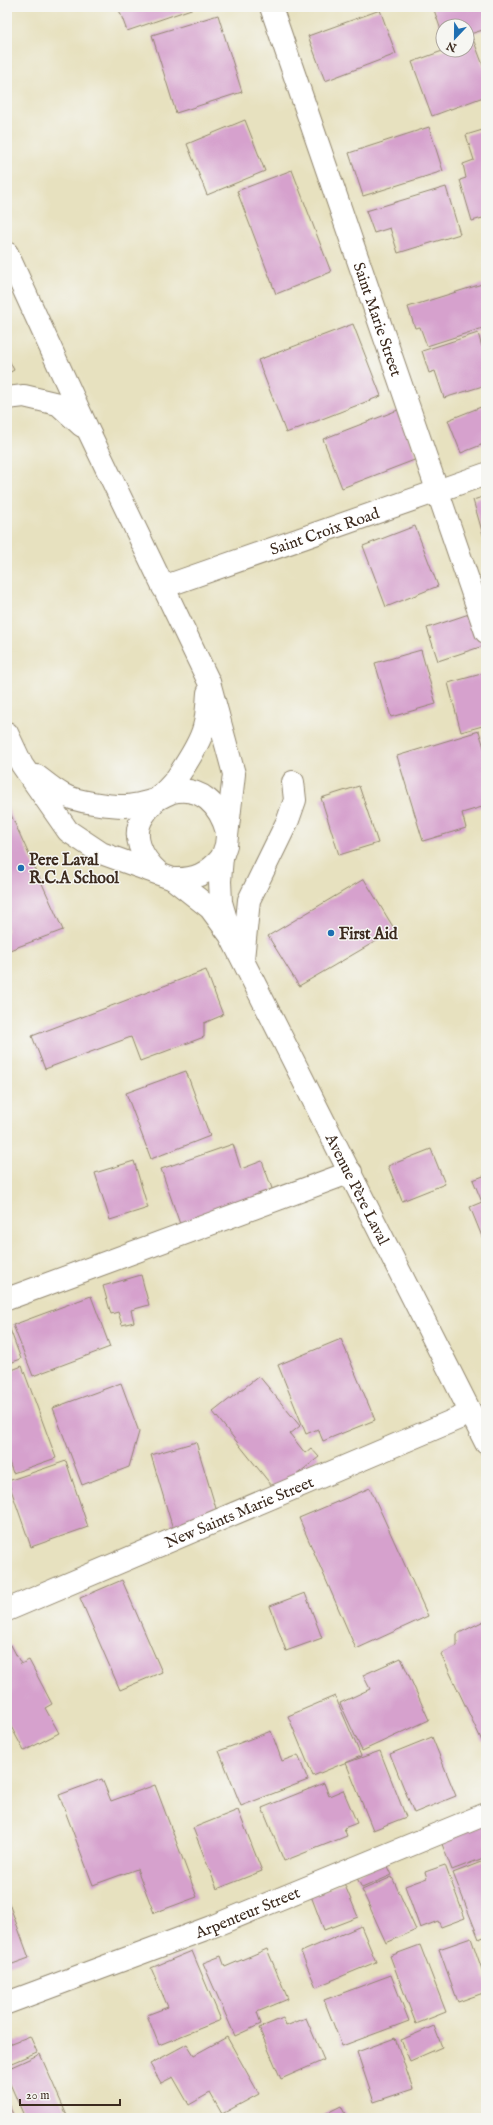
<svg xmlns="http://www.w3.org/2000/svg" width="493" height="2125" viewBox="0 0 493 2125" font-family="'IM FELL English',serif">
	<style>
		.building { fill: #d6a1cd }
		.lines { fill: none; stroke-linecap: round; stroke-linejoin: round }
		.minor-casing { stroke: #91866e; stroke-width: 24 }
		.minor { stroke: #fff; stroke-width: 22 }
		.poi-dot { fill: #1f6fb2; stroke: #f6f6f2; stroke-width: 1.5 }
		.labels { text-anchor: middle; stroke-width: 3; stroke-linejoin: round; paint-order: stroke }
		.street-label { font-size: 16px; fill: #3b2a1e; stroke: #f6f6f2 }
		.poi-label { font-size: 16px; font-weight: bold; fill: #3b2a1e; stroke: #f6f6f2; text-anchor: start }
	</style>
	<rect width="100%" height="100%" fill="#f6f6f2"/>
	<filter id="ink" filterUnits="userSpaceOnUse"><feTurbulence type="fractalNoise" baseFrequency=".025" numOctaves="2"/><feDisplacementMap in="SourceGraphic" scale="8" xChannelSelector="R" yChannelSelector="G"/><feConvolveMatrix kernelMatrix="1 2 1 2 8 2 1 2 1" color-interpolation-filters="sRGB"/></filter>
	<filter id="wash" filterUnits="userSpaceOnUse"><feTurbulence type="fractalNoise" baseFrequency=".012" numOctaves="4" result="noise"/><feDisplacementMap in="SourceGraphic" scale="16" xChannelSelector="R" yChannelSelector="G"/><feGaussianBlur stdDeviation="0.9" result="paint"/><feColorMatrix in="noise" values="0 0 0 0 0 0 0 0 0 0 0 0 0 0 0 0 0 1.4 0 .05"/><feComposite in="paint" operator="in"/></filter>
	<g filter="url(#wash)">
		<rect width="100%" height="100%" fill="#e7e1bf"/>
		<g id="blocks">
			<g class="building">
				<path d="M118 7H197L127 31Z"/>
				<path d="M433 7H485L486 29 467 35V26H443V36Z"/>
				<path d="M380 10 396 54 325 81 308 36Z"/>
				<path d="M218 15 242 92 176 113 152 35Z"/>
				<path d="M473 39 486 73V96L432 116 412 62 445 50H467V42Z"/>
				<path d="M245 120 265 171 207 195 187 144Z"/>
				<path d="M429 127 443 171 363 196 349 153Z"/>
				<path d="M486 129V217L472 221 460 180 466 178 463 164 474 160 466 135Z"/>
				<path d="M292 170 331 272 276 294 237 191Z"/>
				<path d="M446 187 460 234 398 253 390 228 374 233 366 211Z"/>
				<path d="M482 284 486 296V327L427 346 420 327 415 328 408 307Z"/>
				<path d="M353 324 381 396 286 433 258 360Z"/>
				<path d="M478 333 482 347 486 345V385L444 398 435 371 429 373 422 351Z"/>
				<path d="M7 356 14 370 7 374Z"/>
				<path d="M486 405V443L461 453 448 420Z"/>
				<path d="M398 410 417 459 342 488 323 439Z"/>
				<path d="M486 496V537L484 538 473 500Z"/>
				<path d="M415 526 438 586 386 607 363 546Z"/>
				<path d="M472 613 483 646 438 661 427 628Z"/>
				<path d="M421 650 436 704 391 717 375 663Z"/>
				<path d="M485 673 486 725 461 732 448 683Z"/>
				<path d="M479 731 486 754V788L482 807 462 813 466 828 423 841 397 756Z"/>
				<path d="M359 786 378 843 339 855 321 798Z"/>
				<path d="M7 806 63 930 7 951Z"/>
				<path d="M364 879 395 930 299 986 268 936Z"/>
				<path d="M206 970 223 1015 204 1023V1037L140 1061 131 1037 45 1069 32 1036Z"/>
				<path d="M186 1071 210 1136 151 1159 126 1093Z"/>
				<path d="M233 1144 241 1169 262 1161 274 1194 181 1227 161 1169Z"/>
				<path d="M431 1149 445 1184 402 1201 388 1166Z"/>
				<path d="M134 1161 148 1208 110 1220 95 1173Z"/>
				<path d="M486 1175V1238L483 1239 470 1207 482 1202 473 1180Z"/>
				<path d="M141 1275 149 1305 131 1310 134 1322 122 1325 118 1312 111 1314 103 1286Z"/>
				<path d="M91 1296 110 1347 33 1376 13 1325Z"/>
				<path d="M7 1321 21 1359 7 1364Z"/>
				<path d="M341 1339 375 1420 323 1441 318 1429 306 1434 278 1365Z"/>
				<path d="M22 1366 56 1458 13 1473 7 1457V1372Z"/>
				<path d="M259 1376 300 1426 290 1434 305 1453 311 1448 319 1457 276 1491 213 1412Z"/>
				<path d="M121 1383 139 1432 129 1467 82 1485 53 1408Z"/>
				<path d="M196 1442 218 1515 173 1529 151 1455Z"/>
				<path d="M66 1461 88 1527 31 1547 8 1481Z"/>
				<path d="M370 1488 428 1616 356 1649 299 1518Z"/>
				<path d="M122 1580 162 1672 120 1690 80 1598Z"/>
				<path d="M305 1593 322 1638 286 1651 270 1606Z"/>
				<path d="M486 1620V1740L482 1741 441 1654 457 1646V1634Z"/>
				<path d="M11 1645 21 1664 29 1660 52 1704 45 1708 59 1733 24 1751 7 1719V1647Z"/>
				<path d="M401 1658 429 1720 362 1751 340 1703 370 1689 363 1675Z"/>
				<path d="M335 1696 361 1756 313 1776 288 1716Z"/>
				<path d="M271 1731 282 1761 298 1755 308 1780 241 1806 219 1751Z"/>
				<path d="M432 1737 456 1796 414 1813 390 1754Z"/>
				<path d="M380 1751 406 1817 373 1830 346 1763Z"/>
				<path d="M102 1779 111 1801 155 1785 197 1897 154 1913 137 1869 93 1885 59 1795Z"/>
				<path d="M324 1783 329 1796 343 1790 357 1823 344 1828 347 1836 284 1861 262 1808Z"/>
				<path d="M238 1810 262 1871 217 1889 193 1828Z"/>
				<path d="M486 1822V1857L452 1870 440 1839Z"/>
				<path d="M486 1860V1936L479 1939 453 1873Z"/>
				<path d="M386 1862 392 1875 362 1888 355 1874Z"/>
				<path d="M445 1865 465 1918 441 1927 438 1921 420 1928 405 1886 427 1878 425 1872Z"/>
				<path d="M392 1877 416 1930 386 1943 362 1890Z"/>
				<path d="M344 1883 358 1917 324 1930 311 1896Z"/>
				<path d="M7 1898 29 1958 7 1966Z"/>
				<path d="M361 1926 376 1962 316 1987 301 1952Z"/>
				<path d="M471 1938 486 1981V1992L458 2002 439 1949Z"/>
				<path d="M420 1945 446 2012 416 2024 390 1956Z"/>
				<path d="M267 1949 288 1999 257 2012 261 2024 235 2036 203 1963 221 1956 225 1967Z"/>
				<path d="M192 1951 221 2020 159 2045 147 2015 168 2007 151 1968Z"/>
				<path d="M391 1975 409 2021 342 2046 324 2000Z"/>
				<path d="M283 2018 286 2026 306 2018 324 2060 281 2079 259 2028Z"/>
				<path d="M434 2026 442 2047 410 2061 401 2040Z"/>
				<path d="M30 2036 37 2052 7 2065V2045Z"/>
				<path d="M227 2037 259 2094 222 2114 210 2093 189 2105 173 2077 161 2083 150 2064 187 2044 194 2055Z"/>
				<path d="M395 2038 413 2089 374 2102 357 2052Z"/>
				<path d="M40 2054 68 2118H25L7 2077V2069Z"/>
				<path d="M7 2102 15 2118H7Z"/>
				<path d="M341 2106 347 2118H317Z"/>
			</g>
		</g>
	</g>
	<g filter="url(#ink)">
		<use href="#blocks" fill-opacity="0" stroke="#91866e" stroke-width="1"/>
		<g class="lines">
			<defs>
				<g id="minor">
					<path id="s1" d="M271 7 486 632"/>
					<path d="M7 253 89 432 209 682 234 774 226 845 222 857 220 881 221 902 228 926"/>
					<path d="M7 398 24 396 58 404 82 426"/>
					<path id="s2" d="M163 587 486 474"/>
					<path id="s3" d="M7 733 22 765 68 831 101 853 173 879 210 908 230 935 486 1443"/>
					<path d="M37 776C45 782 53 789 62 794 75 802 110 806 125 806 135 806 148 802 158 799 162 797 167 794 172 792 201 785 220 806 227 832"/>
					<path d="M158 872C142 858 130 835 144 815 153 800 169 790 178 776 186 764 201 740 204 727 207 716 207 704 208 693"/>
					<path d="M173 879C194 880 208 874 222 857"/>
					<path d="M243 959 249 900 288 820 295 800 293 782"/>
					<path d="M7 1299 351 1172"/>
					<path id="s4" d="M7 1610 471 1413"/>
					<path id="s5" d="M7 2003 211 1927 486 1814"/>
				</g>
			</defs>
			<use href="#minor" class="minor-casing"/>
			<use href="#minor" class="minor"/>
		</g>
	</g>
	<g class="poi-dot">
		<circle cx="21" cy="868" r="4"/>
		<circle cx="331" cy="933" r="4"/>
	</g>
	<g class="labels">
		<g class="street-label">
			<text dy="6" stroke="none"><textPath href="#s1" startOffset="330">Saint Marie Street</textPath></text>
			<text dy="6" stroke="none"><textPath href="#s2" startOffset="171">Saint Croix Road</textPath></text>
			<text dy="6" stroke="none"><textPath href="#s3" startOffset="597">Avenue Père Laval</textPath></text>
			<text dy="6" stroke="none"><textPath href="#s4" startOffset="252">New Saints Marie Street</textPath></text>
			<text dy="6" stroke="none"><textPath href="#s5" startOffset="257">Arpenteur Street</textPath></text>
		</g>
		<g class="poi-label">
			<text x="29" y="865">Pere Laval<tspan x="29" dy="18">R.C.A School</tspan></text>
			<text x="339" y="939">First Aid</text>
		</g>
	</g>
	<rect width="493" height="2125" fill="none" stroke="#f6f6f2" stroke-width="24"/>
	<g transform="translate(455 38) rotate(202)"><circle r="19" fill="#f6f6f2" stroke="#aba49d"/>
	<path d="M0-3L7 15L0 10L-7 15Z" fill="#1f6fb2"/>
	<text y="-6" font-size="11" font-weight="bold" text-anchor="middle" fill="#3b2a1e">N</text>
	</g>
	<path d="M20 2099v6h100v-6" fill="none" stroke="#3b2a1e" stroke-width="2"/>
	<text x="26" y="2099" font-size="12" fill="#3b2a1e" stroke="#f6f6f2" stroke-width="3" paint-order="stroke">20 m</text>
</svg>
